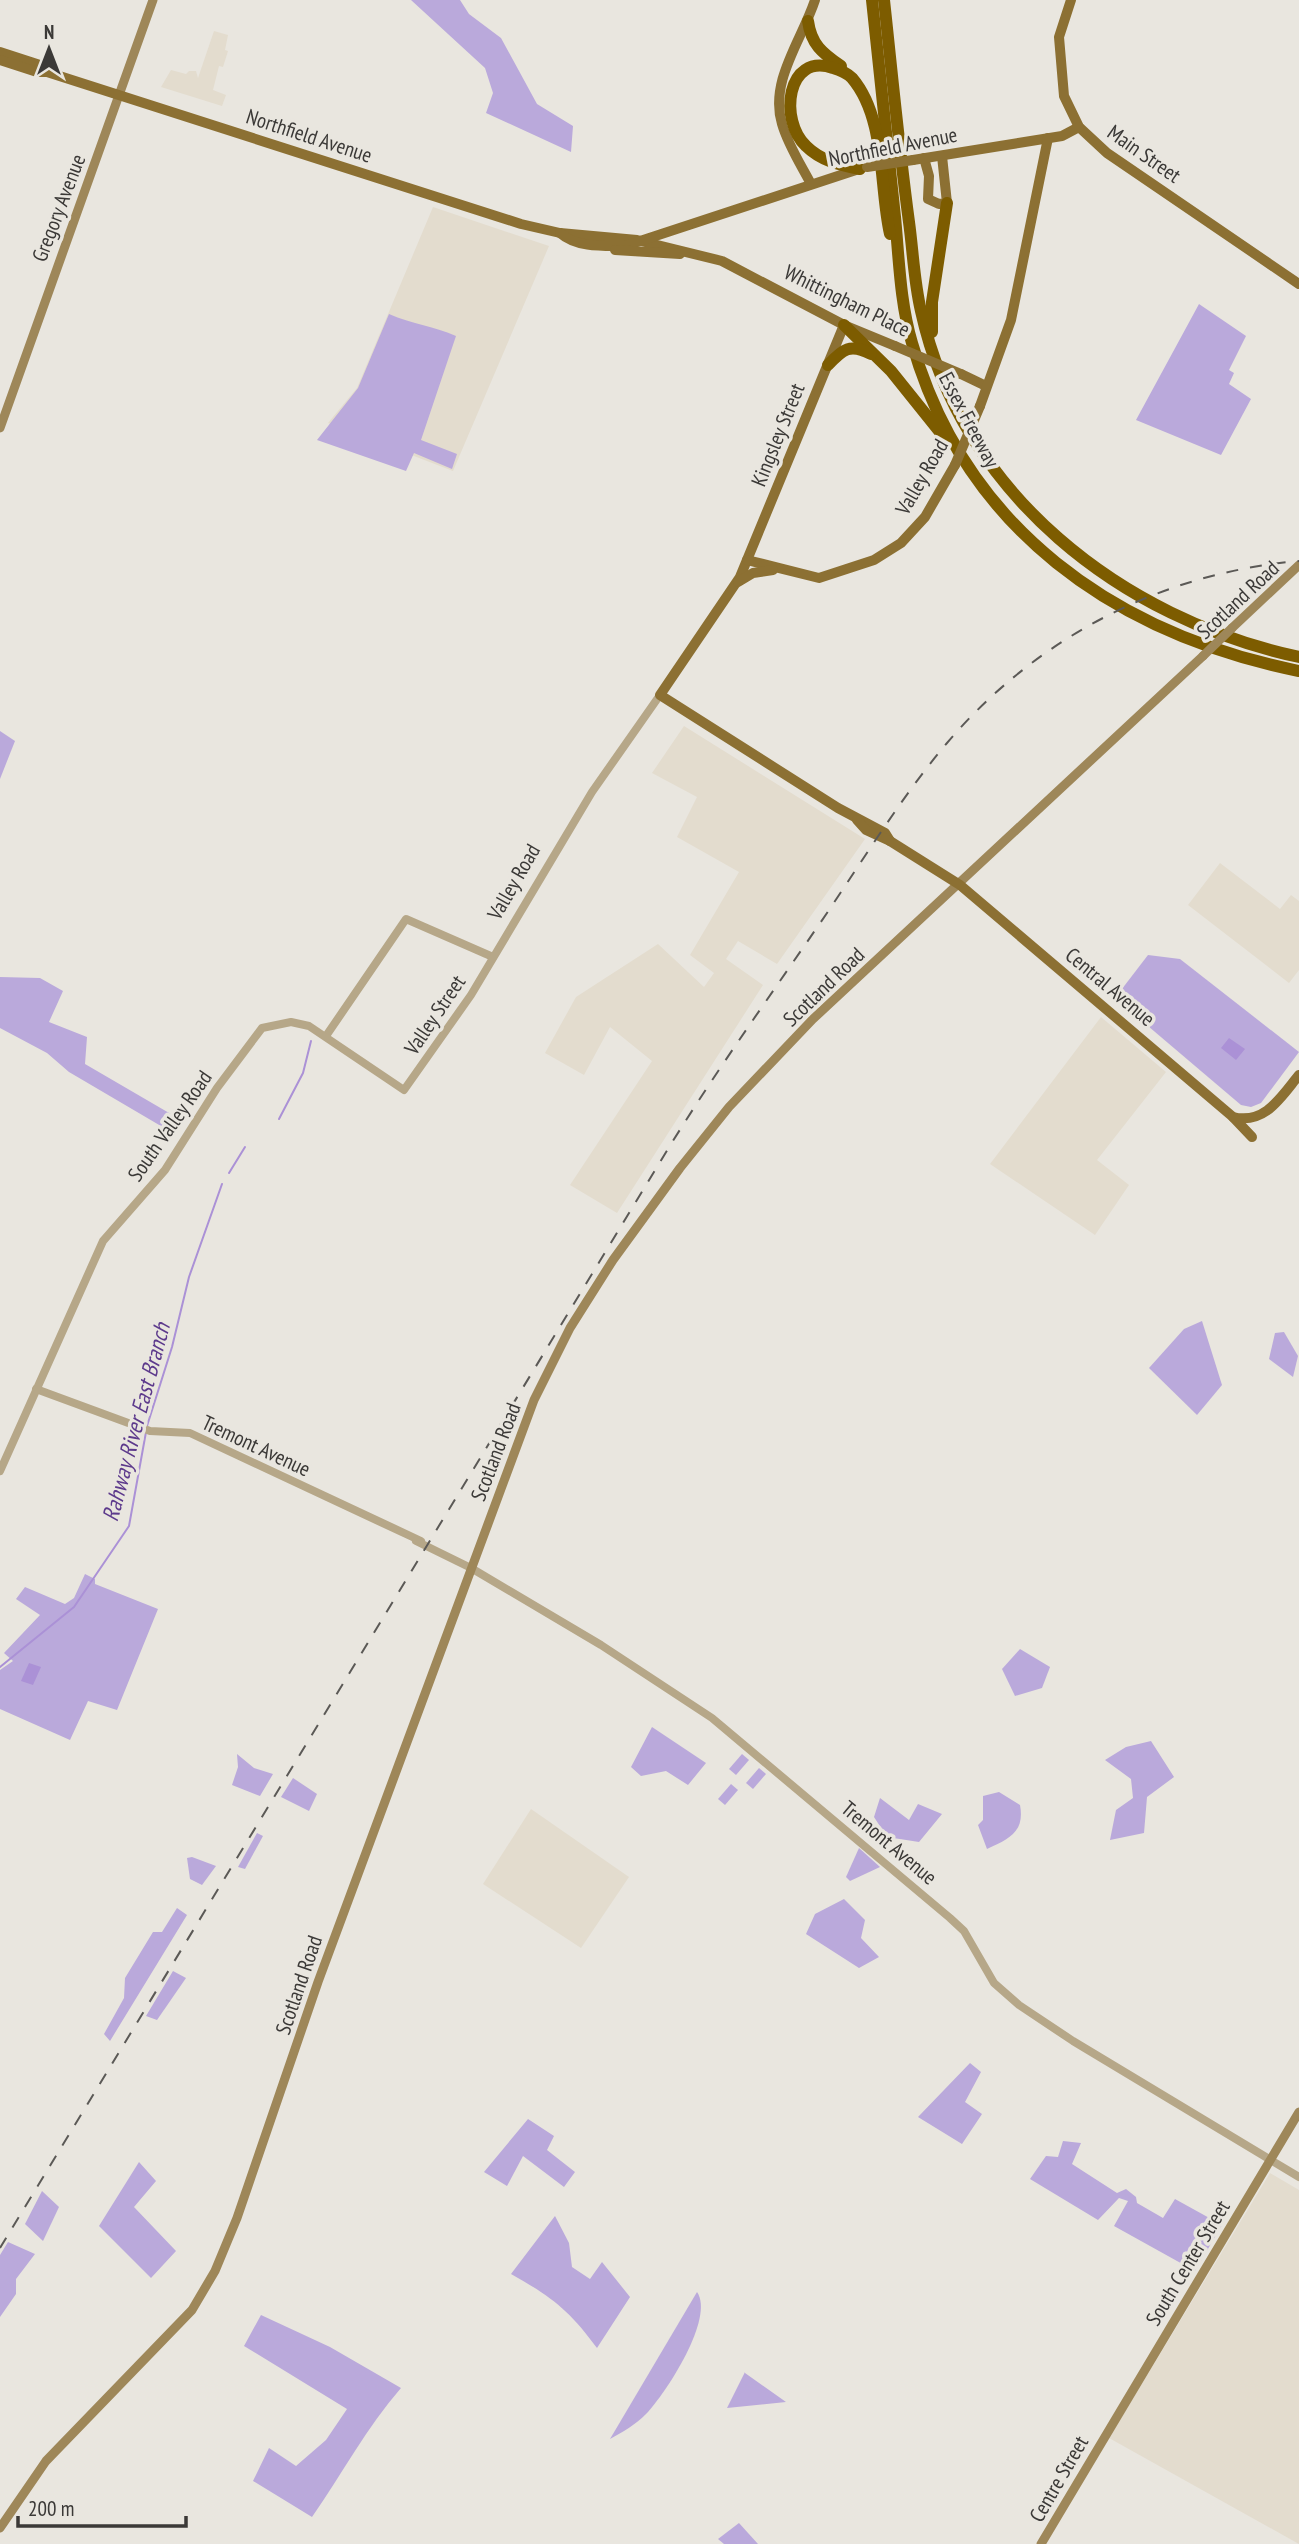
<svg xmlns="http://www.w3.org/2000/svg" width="1299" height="2544" viewBox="0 0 1299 2544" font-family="'PT Sans Narrow',sans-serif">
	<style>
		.built { fill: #e3dcce }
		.green { fill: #baa9db }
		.water { fill: #ab91d6 }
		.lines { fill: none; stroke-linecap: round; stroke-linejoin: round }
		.stream { stroke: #ab91d6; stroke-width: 2 }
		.tertiary { stroke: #b6a788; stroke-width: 8 }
		.secondary { stroke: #9e8759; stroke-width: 9 }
		.primary { stroke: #8c7033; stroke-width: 10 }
		.motorway { stroke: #7d5c00; stroke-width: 12 }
		.rail { stroke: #5b5956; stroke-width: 2; stroke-dasharray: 12 12; stroke-linecap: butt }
		.secondary-bridge { stroke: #9e8759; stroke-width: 9 }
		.primary-bridge { stroke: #8c7033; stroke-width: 10 }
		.labels { text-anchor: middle; stroke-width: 7; stroke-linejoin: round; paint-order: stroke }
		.street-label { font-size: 21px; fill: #3b3937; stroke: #e9e6df }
		.water-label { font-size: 23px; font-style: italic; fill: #5d3a8c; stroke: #e9e6df }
	</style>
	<rect width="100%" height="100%" fill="#e9e6df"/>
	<g class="built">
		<path d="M214 31 228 35 225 50 228 51 223 67 219 66 213 90 226 95 222 106 161 87 171 70 186 74 189 71H196L198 78Z"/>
		<path d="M433 207 549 246 453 471 328 423 357 388Z"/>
		<path d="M684 726 865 839 777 964 738 941 726 959 763 985 617 1213 570 1185 652 1061 610 1027 584 1075 545 1053 576 997 658 944 704 987 714 973 690 955 739 872 677 837 697 797 652 773Z"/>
		<path d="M1220 863 1280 909 1291 895 1299 901V970L1289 983 1188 905Z"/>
		<path d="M1101 1017 1166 1072 1097 1160 1129 1185 1095 1235 990 1164Z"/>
		<path d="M531 1809 629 1877 581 1948 483 1884Z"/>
		<path d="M1270 2173 1299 2190V2544L1109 2438Z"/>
	</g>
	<g class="green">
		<path d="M411 0H460L469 14 501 38 537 104 573 126 571 152 486 113 493 93 485 68Z"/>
		<path d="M1199 304 1246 336 1229 370 1234 373 1229 384 1251 399 1221 455 1136 420Z"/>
		<path d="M389 314C412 324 433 326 456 336L421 440 457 454 452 469 414 453 406 471 317 440 358 388Z"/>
		<path d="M0 731 15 741 0 779Z"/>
		<path d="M1148 955 1180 959 1299 1052 1261 1103 1251 1107 1241 1105 1115 998Z"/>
		<path d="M0 977 40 978 63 991 49 1022 87 1037 85 1064 176 1117 166 1129 69 1072 47 1053 0 1028Z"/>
		<path d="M1202 1321 1222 1385 1197 1415 1149 1368 1184 1329Z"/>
		<path d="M1284 1332 1298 1356 1293 1377 1269 1359 1275 1333Z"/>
		<path d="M85 1574 95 1579V1584L158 1609 117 1710 88 1701 70 1740 0 1709V1670L13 1661 4 1653 40 1615 16 1599 25 1587 65 1604 74 1598Z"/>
		<path d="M1020 1649 1050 1667 1042 1688 1015 1696 1002 1669Z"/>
		<path d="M652 1727 706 1763 688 1785 666 1771 641 1776 631 1767Z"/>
		<path d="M1151 1741 1174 1777 1147 1797 1144 1833 1110 1840 1116 1810 1133 1798 1131 1779 1105 1760 1126 1747Z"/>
		<path d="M237 1754 254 1768 273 1774 260 1796 232 1785 238 1767Z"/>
		<path d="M742 1754 749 1760 736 1775 729 1769Z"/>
		<path d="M759 1768 766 1774 753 1789 746 1783Z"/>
		<path d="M293 1778 317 1794 309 1811 281 1797Z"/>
		<path d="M731 1784 738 1790 725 1805 718 1799Z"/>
		<path d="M999 1792 1020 1805C1025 1832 1009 1839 987 1849L978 1825 983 1820V1796Z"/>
		<path d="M880 1798 909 1820 918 1804 942 1814 919 1842 887 1837 874 1817Z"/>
		<path d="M257 1833 263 1836 245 1869 238 1867Z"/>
		<path d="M859 1848 880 1867 850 1881 846 1877Z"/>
		<path d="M192 1857 216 1866 202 1885 190 1879 187 1858Z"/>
		<path d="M844 1899 865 1920 861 1938 879 1957 859 1968 806 1934 815 1914Z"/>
		<path d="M177 1908 187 1915 110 2041 104 2034 124 1998 125 1978 153 1932H162Z"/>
		<path d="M173 1971 186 1978 157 2020 146 2016Z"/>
		<path d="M970 2063 981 2072 965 2102 982 2114 962 2144 918 2117Z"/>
		<path d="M528 2119 554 2136 547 2150 575 2172 564 2187 523 2156 507 2186 484 2172Z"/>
		<path d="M1063 2141 1081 2143 1072 2164 1117 2193 1126 2189 1136 2197 1137 2203 1163 2218 1175 2199 1222 2225 1195 2271 1114 2226 1128 2201 1119 2198 1098 2220 1030 2179 1046 2156 1058 2157Z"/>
		<path d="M139 2162 156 2181 134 2207 176 2251 151 2278 99 2226Z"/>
		<path d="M42 2191 59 2207 43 2241 25 2224Z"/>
		<path d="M555 2216 569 2243 572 2267 590 2279 602 2262 630 2297 597 2348C569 2310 552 2297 511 2274Z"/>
		<path d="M8 2242 35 2254 16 2279V2294L0 2317V2255Z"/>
		<path d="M697 2292C715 2318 666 2393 646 2414 636 2424 623 2432 610 2439Z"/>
		<path d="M261 2315 330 2347 401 2388C367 2427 342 2474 312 2517L253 2481 269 2448 296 2466 326 2440 347 2409 244 2346Z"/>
		<path d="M745 2372V2373L786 2402 727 2408Z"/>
		<path d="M739 2523 758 2544H724L718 2539Z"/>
	</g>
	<g class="water">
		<path d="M1229 1038 1245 1049 1236 1060 1221 1048Z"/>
		<path d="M29 1663 41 1667 33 1685 21 1681Z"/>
	</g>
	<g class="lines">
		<g class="stream">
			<path d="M279 1119 303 1073 311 1041"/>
			<path d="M229 1173 245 1147"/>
			<path d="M147 1426 172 1347 189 1277 222 1184"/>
			<path d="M0 1667 74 1607 129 1526 146 1432"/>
		</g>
		<g class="tertiary">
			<path d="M326 1036 406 919 493 957"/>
			<path d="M36 1389 150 1431 190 1433 421 1541"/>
			<path d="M0 1471 103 1241 165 1170 217 1088 262 1028 291 1022 309 1026 404 1090 471 995 592 792 660 695"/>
			<path d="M416 1541 471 1568 601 1645 712 1718 950 1918 964 1931 994 1983 1019 2005 1073 2041 1299 2177"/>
		</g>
		<g class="secondary">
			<path d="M0 428 153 0"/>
			<path d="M1232 628 1299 565"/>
			<path d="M0 2528 46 2461 192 2310 215 2271 237 2218 318 1982 534 1400 570 1328 613 1260 680 1168 729 1107 813 1019 1203 656"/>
			<path d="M1041 2544 1299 2112"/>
		</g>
		<g class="primary">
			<path d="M1071 0 1059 37 1064 96 1079 127 1107 153 1299 284"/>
			<path d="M0 52 40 65 47 72"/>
			<path d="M0 60 37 72H47L521 224 560 233 637 240 722 261 844 325 895 346"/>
			<path d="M924 158 929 176 928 199 939 204 947 203 942 156"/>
			<path d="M913 160 1062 136 1079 127"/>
			<path d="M811 184C801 165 788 145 782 124 769 81 802 40 815 0"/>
			<path d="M560 233C577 248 604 246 625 246L856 170"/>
			<path d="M615 250 680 254"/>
			<path d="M844 325 740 577 660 695 838 808 885 833 890 841"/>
			<path d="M961 374 986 386"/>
			<path d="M980 406 1011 320 1048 138"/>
			<path d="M747 560 819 578 874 560 901 543 925 517 955 465"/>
			<path d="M738 582 753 573 773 570"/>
			<path d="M857 820 866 830 890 841 960 885 1233 1117C1265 1125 1281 1097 1299 1075"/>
			<path d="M1233 1117 1252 1137"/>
		</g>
		<g class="motorway">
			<path d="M872 0C879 72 887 144 895 217 899 258 900 303 912 343 965 529 1115 634 1299 671"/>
			<path d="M884 0C892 74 899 148 909 222 913 251 914 282 921 311 961 494 1122 619 1299 657"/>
			<path d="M808 21C811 44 822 53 841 66"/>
			<path d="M860 169C840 165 821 161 806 146 779 121 786 52 833 68 840 70 848 74 852 78 886 118 879 185 890 234"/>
			<path d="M844 325 891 371 948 442"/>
			<path d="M932 332V302L947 203"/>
			<path d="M828 365C843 349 850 343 871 354"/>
		</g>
		<path class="rail" d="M0 2248 671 1144C717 1070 767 1000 816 929 859 867 898 801 947 743 1036 638 1161 573 1299 561"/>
		<path class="secondary-bridge" d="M1203 656 1232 628"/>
		<g class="primary-bridge">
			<path d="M867 167 913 160"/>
			<path d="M895 346 961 374"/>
			<path d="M955 465 980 406"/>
		</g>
	</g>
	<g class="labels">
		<g class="street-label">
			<text transform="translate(309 136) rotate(18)" y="7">Northfield Avenue</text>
			<text transform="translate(893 147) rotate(-11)" y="7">Northfield Avenue</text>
			<text transform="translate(1144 154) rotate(35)" y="7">Main Street</text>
			<text transform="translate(59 208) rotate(-69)" y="7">Gregory Avenue</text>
			<text transform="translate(847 301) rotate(26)" y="7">Whittingham Place</text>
			<text transform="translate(969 420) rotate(62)" y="7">Essex Freeway</text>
			<text transform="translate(778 435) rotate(-68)" y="7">Kingsley Street</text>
			<text transform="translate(922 477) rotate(-60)" y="7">Valley Road</text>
			<text transform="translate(1238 600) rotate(-43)" y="7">Scotland Road</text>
			<text transform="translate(514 882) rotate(-60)" y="7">Valley Road</text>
			<text transform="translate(824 987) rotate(-44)" y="7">Scotland Road</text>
			<text transform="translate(1110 987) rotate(40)" y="7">Central Avenue</text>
			<text transform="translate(435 1015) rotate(-56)" y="7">Valley Street</text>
			<text transform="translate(170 1126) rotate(-55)" y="7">South Valley Road</text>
			<text transform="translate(256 1446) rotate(25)" y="7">Tremont Avenue</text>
			<text transform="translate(496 1452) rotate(-69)" y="7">Scotland Road</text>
			<text transform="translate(889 1843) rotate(40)" y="7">Tremont Avenue</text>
			<text transform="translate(299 1985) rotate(-71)" y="7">Scotland Road</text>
			<text transform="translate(1188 2263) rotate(-59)" y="7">South Center Street</text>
			<text transform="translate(1059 2479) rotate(-60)" y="7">Centre Street</text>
		</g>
		<g class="water-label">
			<text transform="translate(136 1422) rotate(-75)" y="8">Rahway River East Branch</text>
		</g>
	</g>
	<g transform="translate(49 49)" stroke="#e9e6df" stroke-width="5" paint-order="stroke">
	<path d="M0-5L12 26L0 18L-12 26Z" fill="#3b3937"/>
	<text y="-10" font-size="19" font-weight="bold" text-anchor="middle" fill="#3b3937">N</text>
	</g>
	<path d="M18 2516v10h168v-10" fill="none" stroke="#3b3937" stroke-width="3.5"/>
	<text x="28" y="2516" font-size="21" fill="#3b3937" stroke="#e9e6df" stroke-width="5" paint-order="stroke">200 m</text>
</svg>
